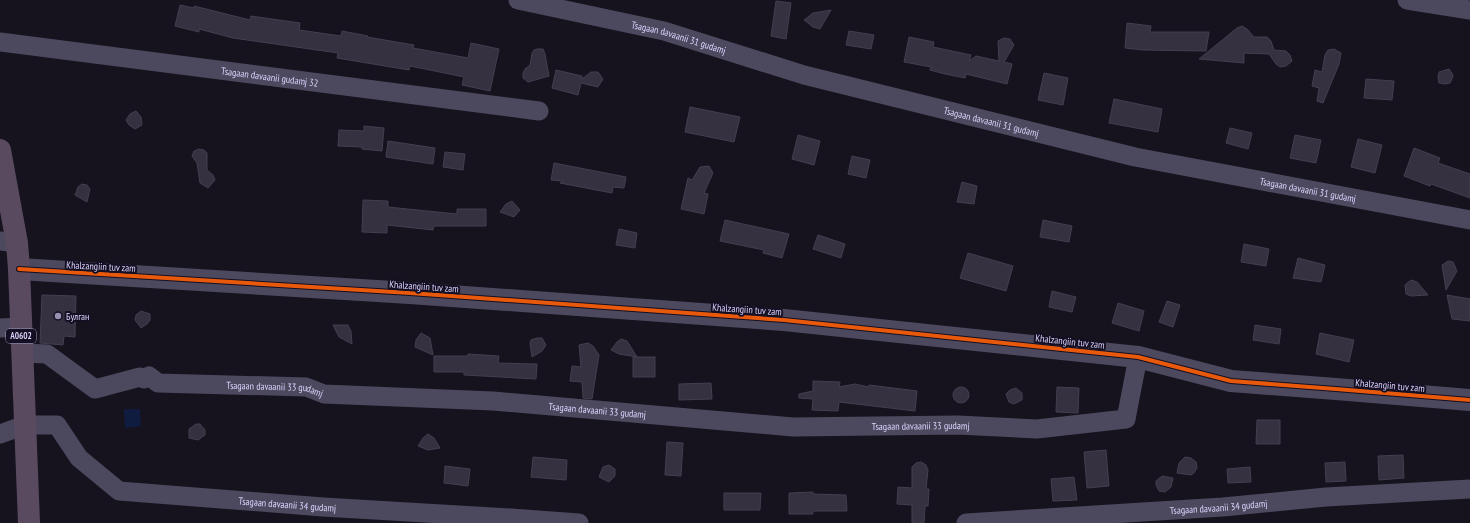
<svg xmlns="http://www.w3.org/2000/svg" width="1470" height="523" viewBox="0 0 1470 523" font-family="'PT Sans Narrow',sans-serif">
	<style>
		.water { fill: #0f1c3f }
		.building { fill: #363140; stroke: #443e51 }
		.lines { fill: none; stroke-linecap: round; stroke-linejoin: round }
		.minor { stroke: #4c495f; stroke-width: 19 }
		.tertiary { stroke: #4c495f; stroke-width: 22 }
		.trunk { stroke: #594a60; stroke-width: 22 }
		.cycleway-casing { stroke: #140f22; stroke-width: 6 }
		.cycleway { stroke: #e8590c; stroke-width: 4 }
		.poi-dot { fill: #9790af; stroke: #140f22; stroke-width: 1.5 }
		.labels { text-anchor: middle; stroke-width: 4; stroke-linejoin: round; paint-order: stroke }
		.shield { fill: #140f22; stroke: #a098bb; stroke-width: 1 }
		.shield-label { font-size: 9px; font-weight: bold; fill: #dcd3fd }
		.street-label { font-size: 10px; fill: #dcd3fd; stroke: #140f22 }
		.poi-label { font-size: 10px; fill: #dcd3fd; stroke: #140f22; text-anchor: start }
	</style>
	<rect width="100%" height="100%" fill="#16131e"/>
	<path class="water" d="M124 409H140L141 426 125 428Z"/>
	<g class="building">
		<path d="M776 1 791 3 786 39 771 36Z"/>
		<path d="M180 5 194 8V6L250 20 251 16 300 23 299 30 341 36 342 31 368 36 367 37 414 45 413 48 468 58 471 43 499 49 490 91 462 85 464 77 410 66 409 70 337 58 338 53 233 38 199 29V32L175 26Z"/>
		<path d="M831 10 820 29 813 27 804 20 813 13Z"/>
		<path d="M1127 23 1151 26 1150 32H1209L1206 51 1143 50 1125 48Z"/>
		<path d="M1242 26 1247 29 1254 37H1267L1271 41 1274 50 1286 51 1290 55 1292 61 1286 66 1280 67 1276 64 1269 54 1244 53V63L1199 59 1237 28Z"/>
		<path d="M849 31 874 35 871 49 846 45Z"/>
		<path d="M909 37 934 42 933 47 971 55 969 61 976 56 999 61 998 41 1004 38 1010 39 1014 45 1004 62 1012 64 1007 84 966 74 965 78 945 74 930 70 931 67 904 62Z"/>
		<path d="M537 49H543L545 54 549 76 528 82 523 78V73L525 69 530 65 532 53 534 50Z"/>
		<path d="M1334 49 1341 53 1339 64 1323 103 1317 101 1319 88 1312 86 1315 70 1322 72 1325 55 1328 50Z"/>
		<path d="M1449 69 1453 75 1452 79 1450 83 1445 84 1439 83 1438 77 1439 72Z"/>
		<path d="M556 70 582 76V79L591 72H598L603 79 598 87 581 83 578 95 552 88Z"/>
		<path d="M1044 73 1068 78 1063 105 1038 100Z"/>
		<path d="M1366 79 1394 81 1392 100 1364 98Z"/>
		<path d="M1114 99 1162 109 1158 132 1109 123Z"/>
		<path d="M690 107 740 117 734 142 685 132Z"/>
		<path d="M136 111 141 117 142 125 135 129 129 125 126 120 130 114Z"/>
		<path d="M364 126 384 128 382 151 362 149V147L338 146 339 130 364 131Z"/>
		<path d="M1230 128 1252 133 1248 149 1226 143Z"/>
		<path d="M798 135 820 141 814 165 792 159Z"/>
		<path d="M1295 135 1321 140 1316 163 1290 158Z"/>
		<path d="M1358 139 1382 145 1375 173 1351 167Z"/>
		<path d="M388 141 435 148 433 164 386 157Z"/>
		<path d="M1414 148 1440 158 1438 163 1470 174V198L1431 184 1430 186 1404 176Z"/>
		<path d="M199 149 204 150 207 153V170L213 175 215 180 208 188 200 183 197 163 192 156 194 151Z"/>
		<path d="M445 152 465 154 463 170 443 167Z"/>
		<path d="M852 156 870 160 866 178 848 174Z"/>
		<path d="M554 163 626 177 624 188 613 187 612 193 560 183 563 181 551 180Z"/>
		<path d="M709 166 713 173 704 193 708 194 704 214 681 209 688 178 692 180 700 167Z"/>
		<path d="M962 182 977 186 974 204 957 202Z"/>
		<path d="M82 184 87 185 90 189 87 202 75 195 78 187Z"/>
		<path d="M363 200 388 201V207L457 214V209H486V226H434L433 230 387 225V233L362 232Z"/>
		<path d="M512 201 520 210 514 217 500 212 506 204Z"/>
		<path d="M725 220 789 234 782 258 763 253 764 250 720 241Z"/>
		<path d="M1043 220 1072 226 1069 242 1040 237Z"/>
		<path d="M619 229 637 233 635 248 616 245Z"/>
		<path d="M818 235 845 244 841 258 813 249Z"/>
		<path d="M1244 244 1269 249 1266 266 1241 262Z"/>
		<path d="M968 253 1013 266 1006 291 960 278Z"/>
		<path d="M1298 258 1325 265 1321 282 1293 278Z"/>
		<path d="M1448 261 1453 262 1457 271 1446 290 1442 265Z"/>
		<path d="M1411 280 1417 282 1428 295 1411 296 1406 294 1405 285Z"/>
		<path d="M1052 291 1076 297 1072 312 1049 307Z"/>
		<path d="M42 295 76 296 75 337 64 336 63 345 40 343Z"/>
		<path d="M1447 295 1470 299V321L1452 319Z"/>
		<path d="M1167 301 1180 305 1173 327 1159 322Z"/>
		<path d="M1118 303 1144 311 1139 331 1112 323Z"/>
		<path d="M141 311 150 314V320L147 324 141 328 135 320 136 315Z"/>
		<path d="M333 325H348L351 331 352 344 339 337Z"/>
		<path d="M1255 325 1281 329 1279 344 1253 340Z"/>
		<path d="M421 333 430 338 433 355 415 347 416 340Z"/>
		<path d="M1320 333 1354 340 1349 362 1316 354Z"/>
		<path d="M537 338H542L546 345 542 351 532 357 530 344 531 340Z"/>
		<path d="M621 339 627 341 637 357 619 354 611 350 617 342Z"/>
		<path d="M588 343 593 346 599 355 592 399 583 398 582 382 570 381 572 366 581 367 579 345Z"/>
		<path d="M468 354 499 356 498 363 537 364 536 379 464 375V372H434V356H468Z"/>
		<rect x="633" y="357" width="22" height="20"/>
		<path d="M813 381 840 382 839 387 855 384 869 387V385L917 391 915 411 839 402 838 411 812 410 813 399 799 398V394L813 391Z"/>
		<path d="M711 383 712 399 679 400V384Z"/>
		<path d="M1057 387 1079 388 1078 413 1056 412Z"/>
		<circle cx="961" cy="395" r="8"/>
		<path d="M1016 388 1022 393V400L1014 404 1009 402 1006 394 1010 390Z"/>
		<path d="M1257 420H1280V444H1256Z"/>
		<path d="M196 424H200L205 430V435L198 440 189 438V429Z"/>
		<path d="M428 434 434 438 440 448 428 450 418 446 423 438Z"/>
		<path d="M667 442 683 443 681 476 665 475Z"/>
		<path d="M1106 450 1109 486 1087 488 1084 452Z"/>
		<path d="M1403 455 1404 478 1379 480 1378 456Z"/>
		<path d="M533 457 567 460 566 480 531 477Z"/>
		<path d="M1185 457 1191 458 1196 462 1197 468 1194 473 1191 475 1177 473 1179 463Z"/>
		<path d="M921 462 926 465 928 470 926 489H929L928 506H925L924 523H912V505L897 504 898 487 912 488V467L916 463Z"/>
		<path d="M1345 462 1346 481 1326 482 1325 463Z"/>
		<path d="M609 465 615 469V476L609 482 599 477 603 467Z"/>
		<path d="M445 466 470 469 468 486 444 483Z"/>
		<path d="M1250 467 1251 482 1228 483 1227 469Z"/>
		<path d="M1162 476 1173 478 1171 487 1165 492 1159 491 1156 485V481Z"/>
		<path d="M1074 477 1077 500 1053 501 1051 479Z"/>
		<path d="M813 492V494L846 495 847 511H813V514H789V493Z"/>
		<path d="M724 493H761L760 510H724Z"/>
	</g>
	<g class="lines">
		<g class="minor">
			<path id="s1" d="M518 0 664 31 804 75 1135 157 1470 220"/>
			<path d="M1407 0 1470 10"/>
			<path id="s2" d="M0 42 539 111"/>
			<path d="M0 241 17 243"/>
			<path d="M0 328 21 327"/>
			<path id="s3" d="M22 353 47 354 95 389 140 377 144 379 149 376 158 383 306 387 324 394 493 401 793 427 958 425 1037 429 1126 419 1138 357"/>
			<path id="s4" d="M0 434 25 425H57L79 458 119 491 323 507 511 518 579 523"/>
			<path id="s5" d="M966 523 1223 507 1326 497 1470 489"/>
		</g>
		<path class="tertiary" d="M19 269 410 293 784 320 1138 357 1231 381 1336 389 1470 400"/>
		<path class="trunk" d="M0 150 17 243 19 269 29 523"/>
		<defs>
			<path id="cycleway" d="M19 269 410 293 784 320 1138 357 1231 381 1336 389 1470 400"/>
		</defs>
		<use href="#cycleway" class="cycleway-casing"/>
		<use href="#cycleway" class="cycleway"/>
	</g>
	<circle class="poi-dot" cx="58" cy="316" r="4"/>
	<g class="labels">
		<rect class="shield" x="6" y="329" width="30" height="14" rx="3"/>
		<g class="shield-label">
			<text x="21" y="339">A0602</text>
		</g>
		<g class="street-label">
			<text dy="4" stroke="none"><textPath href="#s1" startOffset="165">Tsagaan davaanii 31 gudamj</textPath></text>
			<text dy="4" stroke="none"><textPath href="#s2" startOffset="272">Tsagaan davaanii gudamj 32</textPath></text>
			<text dy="4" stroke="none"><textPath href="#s1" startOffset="489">Tsagaan davaanii 31 gudamj</textPath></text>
			<text dy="4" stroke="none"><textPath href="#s1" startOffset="813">Tsagaan davaanii 31 gudamj</textPath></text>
			<text transform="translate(101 266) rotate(3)" y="4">Khalzangiin tuv zam</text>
			<text transform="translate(424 286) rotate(4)" y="4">Khalzangiin tuv zam</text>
			<text transform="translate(747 309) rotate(4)" y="4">Khalzangiin tuv zam</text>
			<text transform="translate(1070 341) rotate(6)" y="4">Khalzangiin tuv zam</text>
			<text transform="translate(1390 385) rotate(5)" y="4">Khalzangiin tuv zam</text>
			<text dy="4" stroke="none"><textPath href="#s3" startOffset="270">Tsagaan davaanii 33 gudamj</textPath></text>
			<text dy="4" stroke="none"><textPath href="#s3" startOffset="594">Tsagaan davaanii 33 gudamj</textPath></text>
			<text dy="4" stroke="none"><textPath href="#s3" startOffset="918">Tsagaan davaanii 33 gudamj</textPath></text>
			<text dy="4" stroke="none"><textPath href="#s4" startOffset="319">Tsagaan davaanii 34 gudamj</textPath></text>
			<text dy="4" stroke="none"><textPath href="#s5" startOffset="253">Tsagaan davaanii 34 gudamj</textPath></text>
		</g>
		<g class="poi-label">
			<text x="66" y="320">Булган</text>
		</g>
	</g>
</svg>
